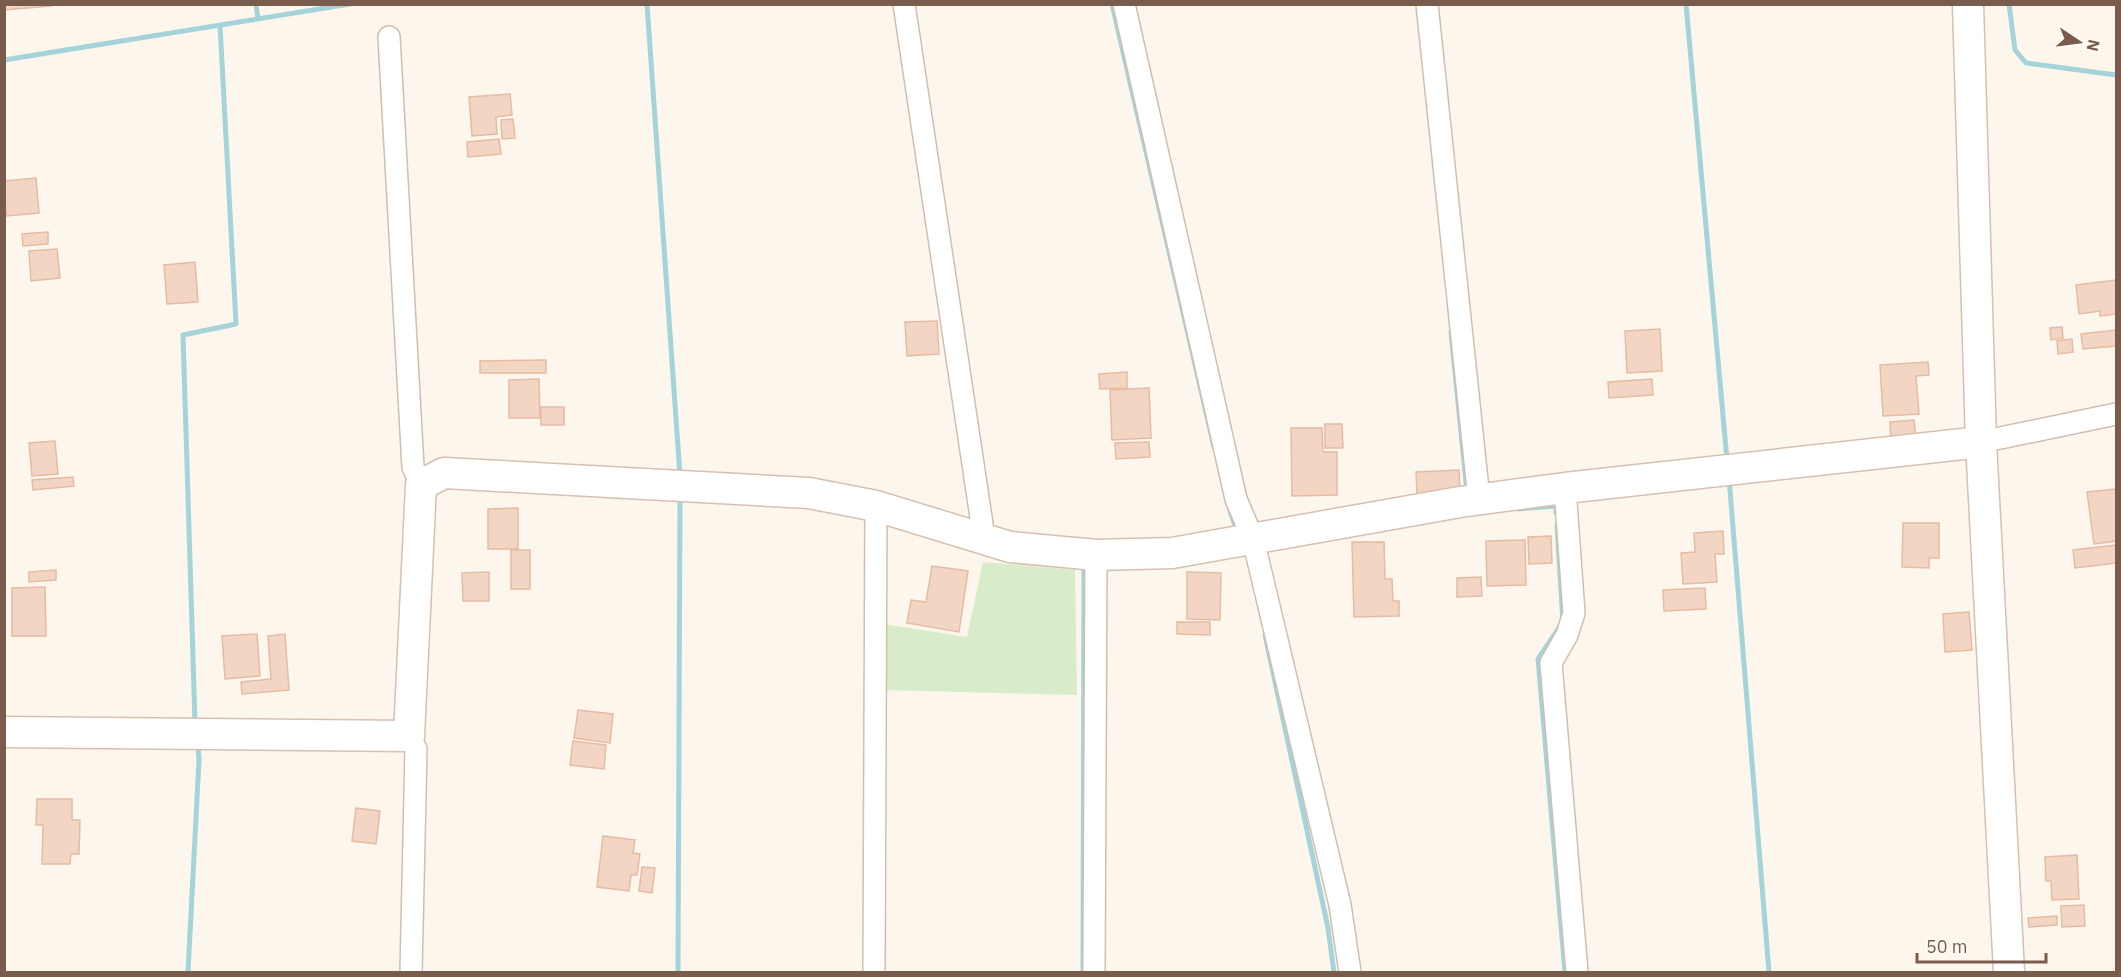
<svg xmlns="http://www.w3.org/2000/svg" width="2121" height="977" viewBox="0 0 2121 977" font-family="'IBM Plex Sans',sans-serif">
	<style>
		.green { fill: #d8ecc9 }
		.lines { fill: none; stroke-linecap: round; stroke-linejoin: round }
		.stream { stroke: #a5d3da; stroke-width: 5 }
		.building { fill: #f3d5c3; stroke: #e6bba3; stroke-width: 1.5 }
		.street-casing { stroke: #d1beb0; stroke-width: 24 }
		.secondary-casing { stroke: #d6c0b0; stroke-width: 33 }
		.street { stroke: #fff; stroke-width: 21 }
		.secondary { stroke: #fff; stroke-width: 30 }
	</style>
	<rect width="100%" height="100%" fill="#fdf6ec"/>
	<path class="green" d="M983 562 1075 570 1077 695 883 690 884 624 967 637Z"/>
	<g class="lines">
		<g class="stream">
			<path d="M256 4 258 19"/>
			<path d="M647 4 680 476"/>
			<path d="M1112 4 1214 447"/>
			<path d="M1686 4 1727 460"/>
			<path d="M2009 4 2015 50 2026 63 2116 75"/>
			<path d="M4 60 350 4"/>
			<path d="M1451 332 1467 492"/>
			<path d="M1729 478 1769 972"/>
			<path d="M1518 509 1556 506V513"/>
			<path d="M1230 511 1237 531"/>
			<path d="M1557 525 1563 622 1538 659 1565 972"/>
			<path d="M1265 635 1328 928 1334 972"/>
			<path d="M195 723 183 335 236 324 220 25"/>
			<path d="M188 972 199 760 198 744"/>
			<path d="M678 972 680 494"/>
			<path d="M1083 972 1084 571"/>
		</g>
	</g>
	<g class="building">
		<path d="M4 4H51V6L4 10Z"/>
		<path d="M510 94 512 115 496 117 497 134 472 136 469 97Z"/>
		<path d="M513 119 515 138 502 139 501 120Z"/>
		<path d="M499 139 501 154 468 157 467 142Z"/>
		<path d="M36 178 39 213 6 216 4 181Z"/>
		<path d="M48 232V244L23 246 22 234Z"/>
		<path d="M57 249 60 278 31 281 29 251Z"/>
		<path d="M195 262 198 302 167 304 164 265Z"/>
		<path d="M2116 280V314L2100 316V311L2079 314 2076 285Z"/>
		<path d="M937 321 939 354 907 356 905 322Z"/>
		<path d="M2062 327 2063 338 2051 340 2050 328Z"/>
		<path d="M1660 329 1662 371 1627 373 1625 331Z"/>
		<path d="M2116 330V346L2083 349 2081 334Z"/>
		<path d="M2072 339 2073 352 2058 354 2057 341Z"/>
		<path d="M546 360V373H480V361Z"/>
		<path d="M1928 362 1929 375 1916 376 1919 414 1883 416 1880 365Z"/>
		<path d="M1127 372V388L1100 389 1099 374Z"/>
		<path d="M539 379 540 418H509V380Z"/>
		<path d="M1652 379 1653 395 1609 398 1608 382Z"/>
		<path d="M1149 388 1151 438 1112 440 1110 390Z"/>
		<rect x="541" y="407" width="23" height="18"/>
		<path d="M1914 420 1916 440 1891 441 1890 422Z"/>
		<path d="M1325 424H1342L1343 448H1325Z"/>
		<path d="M1291 428H1322L1323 452H1337V495L1292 496Z"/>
		<path d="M55 441 58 474 32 476 29 443Z"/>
		<path d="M1149 442 1150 457 1116 459 1115 443Z"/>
		<path d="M1459 470 1460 492 1417 494 1416 472Z"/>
		<path d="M73 477 74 486 33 490 32 480Z"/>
		<path d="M2116 489V541L2094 544 2087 492Z"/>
		<path d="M518 508V549H488V509Z"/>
		<path d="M1903 523H1939V558H1929V568L1902 567Z"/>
		<path d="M1723 531 1724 554H1715L1717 582 1683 584 1681 553 1695 552 1694 533Z"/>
		<path d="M1551 536 1552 563 1529 564 1528 537Z"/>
		<path d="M1525 540 1526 585 1487 586 1486 541Z"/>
		<path d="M1352 542H1384L1385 579H1392L1393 601H1399V616L1354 617Z"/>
		<path d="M2116 545V563L2075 568 2073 550Z"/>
		<rect x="511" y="550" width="19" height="39"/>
		<path d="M932 566 968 571 959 632 907 623 911 600 926 602Z"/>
		<path d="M56 570V580L29 582V572Z"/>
		<path d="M489 572V601H463L462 573Z"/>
		<path d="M1187 572 1221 573 1220 620 1187 619Z"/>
		<path d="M1481 577 1482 596 1457 597V578Z"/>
		<path d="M45 587 46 636H12V588Z"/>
		<path d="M1705 588 1706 609 1664 611 1663 590Z"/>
		<path d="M1969 612 1972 650 1945 652 1943 614Z"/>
		<path d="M1177 622H1210V635L1177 634Z"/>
		<path d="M257 634 260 676 225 679 222 636Z"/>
		<path d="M285 634 289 690 242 694 241 682 271 679 268 636Z"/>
		<path d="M578 710 613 714 610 743 574 738Z"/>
		<path d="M573 741 606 745 604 769 570 765Z"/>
		<path d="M37 799H72V820H80L79 854H71L70 864H42L43 825H36Z"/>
		<path d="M356 808 380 811 376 844 352 841Z"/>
		<path d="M603 836 635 840 633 853 640 854 637 875H631L629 891 597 887Z"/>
		<path d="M2077 855 2079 899 2052 900 2051 881H2046L2045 857Z"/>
		<path d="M642 867 655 868 652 893 639 891Z"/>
		<path d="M2084 905 2085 926 2062 927 2061 906Z"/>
		<path d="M2057 916V925L2029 927 2028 918Z"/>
	</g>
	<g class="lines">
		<defs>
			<g id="street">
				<path d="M904 4 982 524V539"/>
				<path d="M1124 4 1236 499 1253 539 1340 905 1350 972"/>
				<path d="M1427 4 1479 499"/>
				<path d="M389 37 413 467 421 485"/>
				<path d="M1981 442 2116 414"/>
				<path d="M1565 488 1574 613 1567 635 1551 663 1577 972"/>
				<path d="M409 736 416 749 411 972"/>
				<path d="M874 972 876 506"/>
				<path d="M1094 972 1096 555"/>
			</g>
			<g id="secondary">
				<path d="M1968 4 1981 442 2009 972"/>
				<path d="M4 732 409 736 421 485 444 473 809 493 876 506 1010 547 1096 555 1172 553 1460 502 1565 488 1981 442"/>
			</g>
		</defs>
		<use href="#street" class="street-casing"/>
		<use href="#secondary" class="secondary-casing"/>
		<use href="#street" class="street"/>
		<use href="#secondary" class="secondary"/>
	</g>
	<rect width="2121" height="977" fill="none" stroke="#7a5c4d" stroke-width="12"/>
	<g transform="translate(2079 42) rotate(103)" stroke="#fffaf3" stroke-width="4.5" paint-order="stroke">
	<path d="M0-4.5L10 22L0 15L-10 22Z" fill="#7a5c4d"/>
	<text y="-9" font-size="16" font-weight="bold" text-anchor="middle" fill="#7a5c4d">N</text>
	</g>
	<path d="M1917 953v9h129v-9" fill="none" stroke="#7a5c4d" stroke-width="3"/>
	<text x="1926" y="953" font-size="18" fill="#7a5c4d" stroke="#fffaf3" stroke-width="4.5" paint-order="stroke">50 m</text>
</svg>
